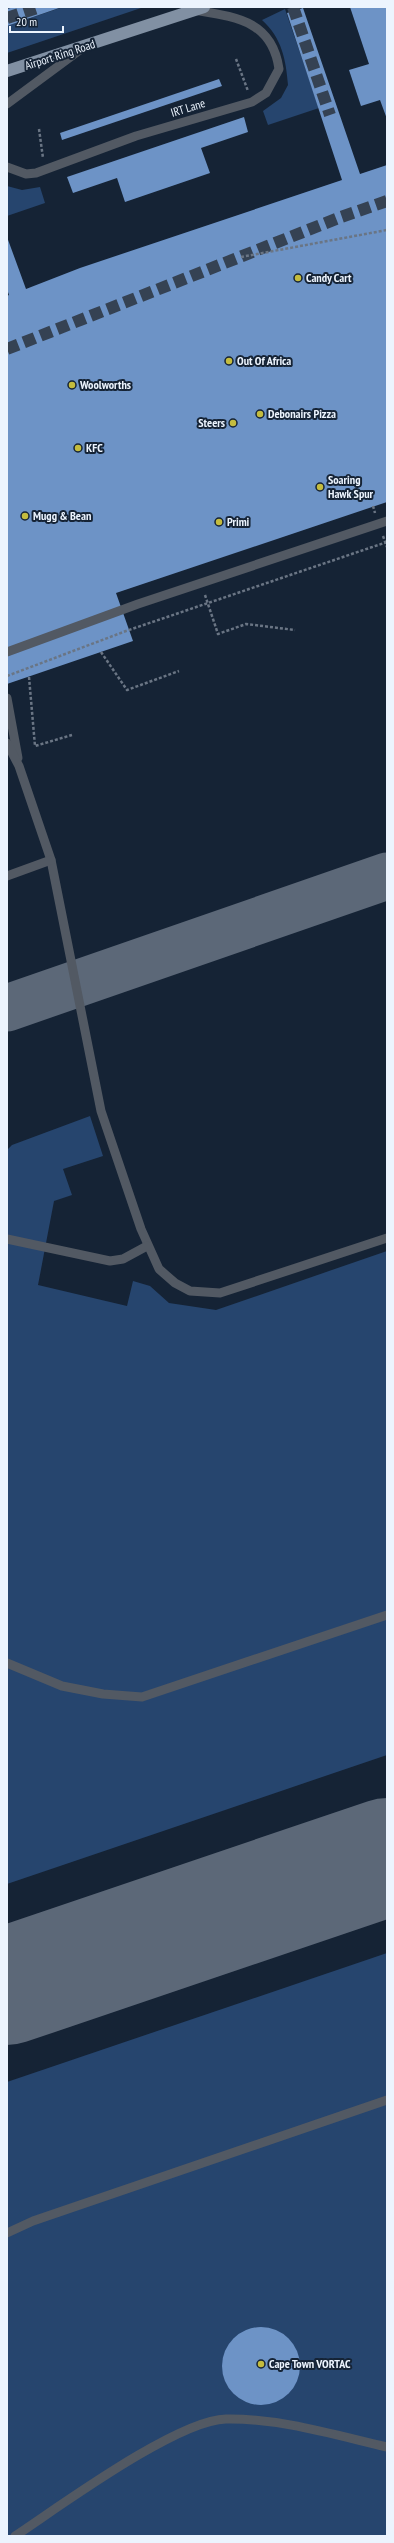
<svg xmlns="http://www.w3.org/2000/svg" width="394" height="2543" viewBox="0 0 394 2543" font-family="'PT Sans Narrow',sans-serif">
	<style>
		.green { fill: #26456e }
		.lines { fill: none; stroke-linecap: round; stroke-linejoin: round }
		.taxiway { stroke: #5c6878; stroke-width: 47 }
		.runway { stroke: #5c6878; stroke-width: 118 }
		.building { fill: #6d93c6 }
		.pedestrian-tunnel { stroke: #354253; stroke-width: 12; stroke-dasharray: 12 6; stroke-linecap: butt }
		.minor-tunnel { stroke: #354253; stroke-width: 12; stroke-dasharray: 12 6; stroke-linecap: butt }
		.path { stroke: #6a7584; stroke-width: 2.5; stroke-dasharray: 3 2; stroke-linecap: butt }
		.service { stroke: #525963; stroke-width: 9 }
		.primary { stroke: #8190a3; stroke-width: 12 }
		.poi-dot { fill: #c4bc3e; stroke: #152335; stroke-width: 1.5 }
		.labels { text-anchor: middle; stroke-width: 4; stroke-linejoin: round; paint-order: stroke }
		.street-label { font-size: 12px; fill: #ecf4fe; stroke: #152335 }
		.poi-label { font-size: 12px; font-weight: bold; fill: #ecf4fe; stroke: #152335; text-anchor: start }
	</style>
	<rect width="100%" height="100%" fill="#152335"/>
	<g class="green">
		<path d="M63 7H144L7 53V26Z"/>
		<path d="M285 9 319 108 268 125 263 111 281 98 288 85C286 60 282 38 262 20Z"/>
		<path d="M7 186 22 190 40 187 45 203 7 216Z"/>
		<path d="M90 1116 103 1156 63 1169 72 1195 54 1201 38 1285 127 1306 133 1281 150 1286 169 1303 216 1310 387 1251V1755L7 1884V1150L12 1145Z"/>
		<path d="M387 1953V2536H7V2082Z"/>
	</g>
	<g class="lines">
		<path class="taxiway" d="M7 1008 387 876"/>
		<path class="runway" d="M7 1986 387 1857"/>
	</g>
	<g class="building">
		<path d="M14 7H62L7 26V9Z"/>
		<path d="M350 7H387V119L380 100 361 106 349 70 369 64Z"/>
		<path d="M303 8 360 174 387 165V502L116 593 133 641 7 684V296L9 295 7 289V237L26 289 80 268 342 180 287 13Z"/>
		<path d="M219 79 222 86 62 140 60 133Z"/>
		<path d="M244 117 248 132 201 148 210 173 125 202 117 178 73 193 67 177Z"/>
		<circle cx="261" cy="2366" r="39"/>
	</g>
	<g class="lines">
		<g class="pedestrian-tunnel">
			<path d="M293 7 330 115"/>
			<path d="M7 18 40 7"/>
		</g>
		<path class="minor-tunnel" d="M7 349 341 217 387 201"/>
		<g class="path">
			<path d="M236 59 248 91"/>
			<path d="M39 129 43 158"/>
			<path d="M241 257 387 230"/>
			<path d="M373 506 375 513"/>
			<path d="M383 536 387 547"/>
			<path d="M205 595 218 634 246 624 295 630"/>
			<path d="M101 652 127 690 179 671"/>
			<path d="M7 676 126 631 387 542"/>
			<path d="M29 677 35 746 72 735"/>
		</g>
		<g class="service">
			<path d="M7 104 80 50"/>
			<path d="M7 167 26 174 36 173 136 136 252 102 266 93 279 69C272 20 235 17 194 10"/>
			<path d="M7 652 138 604 387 521"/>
			<path d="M7 698 18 758"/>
			<path d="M7 743 19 766 51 860 101 1111 141 1229 159 1269 175 1283 190 1291 220 1293 387 1238"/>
			<path d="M7 876 51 860"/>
			<path d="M7 1239 110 1261 123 1259 147 1246"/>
			<path d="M7 1663 62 1686 103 1694 142 1697 387 1615"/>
			<path d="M7 2233 33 2221 387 2100"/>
			<path d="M15 2536C59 2507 177 2420 226 2419 279 2418 335 2435 387 2447"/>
		</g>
		<path class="primary" d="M7 71 204 7"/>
	</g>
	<g class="poi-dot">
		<circle cx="298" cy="278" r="4"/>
		<circle cx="229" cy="361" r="4"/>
		<circle cx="72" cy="385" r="4"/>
		<circle cx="260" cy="414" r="4"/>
		<circle cx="233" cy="423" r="4"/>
		<circle cx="78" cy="448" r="4"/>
		<circle cx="320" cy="487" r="4"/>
		<circle cx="25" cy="516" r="4"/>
		<circle cx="219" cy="522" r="4"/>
		<circle cx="261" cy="2364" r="4"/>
	</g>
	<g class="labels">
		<g class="street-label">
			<text transform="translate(60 55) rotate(-18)" y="4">Airport Ring Road</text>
			<text transform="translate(188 108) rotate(-17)" y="4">IRT Lane</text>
		</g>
		<g class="poi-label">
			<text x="306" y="282">Candy Cart</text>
			<text x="237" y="365">Out Of Africa</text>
			<text x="80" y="389">Woolworths</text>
			<text x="268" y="418">Debonairs Pizza</text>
			<text x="225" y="427" text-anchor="end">Steers</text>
			<text x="86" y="452">KFC</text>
			<text x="328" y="484">Soaring<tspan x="328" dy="14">Hawk Spur</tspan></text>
			<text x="33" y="520">Mugg &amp; Bean</text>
			<text x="227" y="526">Primi</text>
			<text x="269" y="2368">Cape Town VORTAC</text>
		</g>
	</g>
	<rect width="394" height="2543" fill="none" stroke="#ecf4fe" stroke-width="16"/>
	<path d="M10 26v6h53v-6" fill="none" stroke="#ecf4fe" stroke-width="2"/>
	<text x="16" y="26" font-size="12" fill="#ecf4fe" stroke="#152335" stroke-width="3" paint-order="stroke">20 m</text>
</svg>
